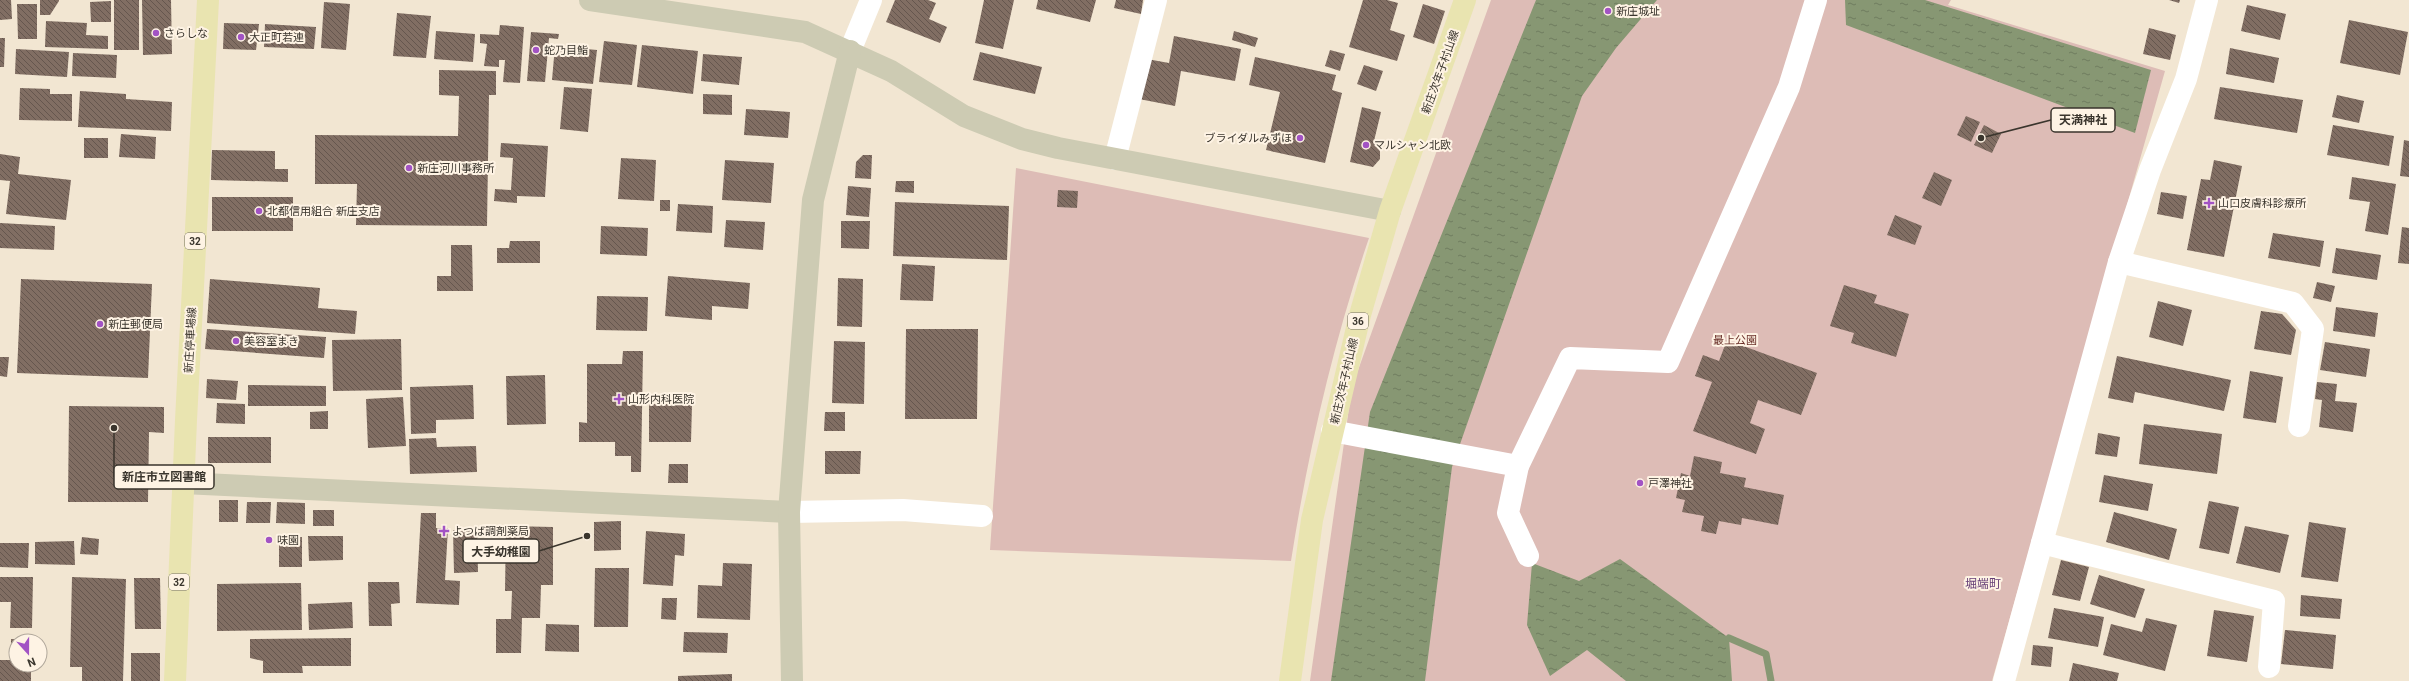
<svg xmlns="http://www.w3.org/2000/svg" width="2409" height="681" viewBox="0 0 2409 681" font-family="Roboto,'Noto Sans JP',sans-serif">
	<style>
		.green { fill: #ddbcb6 }
		.water { fill: url(#water-ripples) }
		.lines { fill: none; stroke-linecap: round; stroke-linejoin: round }
		.stream { stroke: #879773; stroke-width: 7 }
		.building { fill: url(#building-back-hatch) }
		.street { stroke: #fff; stroke-width: 22 }
		.secondary { stroke: #cdcbb3; stroke-width: 22 }
		.primary { stroke: #e9e4b0; stroke-width: 22 }
		.poi-dot { fill: #a253c4; stroke: #fef3e4; stroke-width: 1.5 }
		.labels { text-anchor: middle; stroke-width: 4; stroke-linejoin: round; paint-order: stroke }
		.shield { fill: #fef3e4; stroke: #756e64; stroke-width: 1 }
		.shield-label { font-size: 10px; font-weight: bold; fill: #3a352d }
		.poi-label { font-size: 11px; fill: #3a352d; stroke: #fef3e4; text-anchor: start }
		.street-label { font-size: 11px; fill: #3a352d; stroke: #fef3e4 }
		.park-label { font-size: 11px; fill: #6a3029; stroke: #fef3e4 }
		.neighbourhood-label { font-size: 12px; fill: #653e76; stroke: #fef3e4 }
		.leader { fill: none; stroke: #3a352d; stroke-width: 1.5 }
		.callout-dot { fill: #3a352d; stroke: #fef3e4; stroke-width: 1.5 }
		.callout { fill: #fef3e4; stroke: #3a352d; stroke-width: 1.5 }
		.callout-label { font-size: 12px; text-anchor: middle; font-weight: bold; fill: #3a352d }
	</style>
	<defs>
		<pattern id="water-ripples" width="26" height="14" patternUnits="userSpaceOnUse"><rect width="26" height="14" fill="#879773"/><path d="M2 4q2-2 4 0t4 0M15 11q2-2 4 0t4 0" fill="none" stroke="#6f7c5f"/></pattern>
		<pattern id="building-back-hatch" width="6" height="6" patternUnits="userSpaceOnUse"><rect width="6" height="6" fill="#816e63"/><path d="M-1 5l2 2M0 0l6 6M5-1l2 2" fill="none" stroke="#65564e"/></pattern>
	</defs>
	<rect width="100%" height="100%" fill="#f2e6d2"/>
	<g class="green">
		<path d="M1491 0H1951L1948 5 2165 71 1992 681H1310L1352 387Z"/>
		<path d="M1016 168 1369 238C1333 343 1308 452 1291 561L990 550Z"/>
	</g>
	<g class="water">
		<path d="M1536 0H1657L1616 48 1582 96 1452 467 1425 681H1331L1370 412Z"/>
		<path d="M1845 0H1925L2151 70 2135 133 1846 25Z"/>
		<path d="M1620 559 1729 638 1732 681H1626L1587 650 1550 676 1527 625 1532 563 1579 581Z"/>
	</g>
	<g class="lines">
		<path class="stream" d="M1729 638 1766 654 1771 681"/>
	</g>
	<g class="building">
		<path d="M0 0H11L12 19 0 20Z"/>
		<path d="M40 0H59V1L50 15H40Z"/>
		<rect x="114" y="0" width="25" height="50"/>
		<path d="M142 0H171L172 54 143 55Z"/>
		<path d="M895 0H928L936 3 929 19 947 27 940 43 886 22Z"/>
		<path d="M984 0H1014L1003 49 975 43Z"/>
		<path d="M1038 0H1096L1090 22 1036 9Z"/>
		<path d="M1116 0H1143L1141 14 1114 8Z"/>
		<path d="M1363 0H1387L1398 3 1390 30 1405 35 1397 61 1349 47Z"/>
		<path d="M2169 0H2180L2179 3Z"/>
		<path d="M111 1V22H91L90 2Z"/>
		<path d="M324 2 350 4 346 50 321 48Z"/>
		<path d="M17 4H37V39H18Z"/>
		<path d="M1423 4 1445 11 1434 44 1413 37Z"/>
		<path d="M2247 5 2286 14 2280 40 2241 31Z"/>
		<path d="M397 13 431 16 426 58 393 56Z"/>
		<path d="M2349 20 2408 32 2400 75 2340 63Z"/>
		<path d="M46 21 87 23 86 35 108 36V49L45 47Z"/>
		<path d="M224 23 259 24 256 50 223 49Z"/>
		<path d="M265 24 316 27 314 49 264 47Z"/>
		<path d="M500 25 524 27 520 83 503 82 505 60H499V67L484 66 487 44 480 43V34L499 35Z"/>
		<path d="M2149 28 2176 35 2170 60 2143 54Z"/>
		<path d="M436 31 475 34 473 62 434 59Z"/>
		<path d="M1234 31 1258 38 1255 47 1232 40Z"/>
		<path d="M531 32 559 34 558 39 549 38 545 82 527 81Z"/>
		<path d="M1174 36 1241 49 1235 81 1181 71 1175 106 1139 99 1147 59 1169 63Z"/>
		<path d="M0 38H5L4 67H0Z"/>
		<path d="M604 41 637 45 632 85 599 82Z"/>
		<path d="M642 45 698 51 693 94 637 87Z"/>
		<path d="M555 46 597 50 593 84 552 80Z"/>
		<path d="M2230 48 2279 58 2274 83 2226 74Z"/>
		<path d="M16 49 69 52 67 77 15 74Z"/>
		<path d="M1330 50 1345 54 1340 71 1325 66Z"/>
		<path d="M980 52 1042 67 1035 94 973 80Z"/>
		<path d="M73 53 117 55 116 78 72 76Z"/>
		<path d="M703 54 742 57 739 85 701 81Z"/>
		<path d="M1255 57 1336 75 1332 90 1342 93 1325 163 1266 150 1280 92 1249 85Z"/>
		<path d="M1364 65 1383 71 1376 91 1357 84Z"/>
		<path d="M439 70 496 71V95H489L487 226 356 225 357 184H315V135L458 136 459 96 439 95Z"/>
		<path d="M564 87 592 89 588 132 560 129Z"/>
		<path d="M2220 87 2303 100 2297 133 2214 119Z"/>
		<path d="M20 88 50 89V94H72V121L19 120Z"/>
		<path d="M80 91 126 94V99L172 102 171 131 78 127Z"/>
		<path d="M703 94 732 95V115L703 114Z"/>
		<path d="M2337 95 2364 101 2359 123 2332 117Z"/>
		<path d="M1362 107 1381 112 1374 141 1380 147V159L1373 167 1350 162Z"/>
		<path d="M746 109 790 112 788 138 744 135Z"/>
		<path d="M1966 116 1980 122 1971 142 1957 135Z"/>
		<path d="M1984 125 2001 134 1992 153 1974 145Z"/>
		<path d="M2333 125 2394 136 2389 166 2327 155Z"/>
		<path d="M121 134 156 137 155 159 119 157Z"/>
		<rect x="84" y="138" width="24" height="20"/>
		<path d="M2404 140 2409 141V177L2400 176Z"/>
		<path d="M501 143 548 146 545 197 517 196V203L494 201 495 189 511 190 513 158 500 157Z"/>
		<path d="M212 150 275 151V169H288V182L211 180Z"/>
		<path d="M0 154 20 157 18 174 71 180 66 220 6 214 10 181 0 180Z"/>
		<path d="M863 155H872L871 179 855 178 856 162Z"/>
		<path d="M621 158 656 160 654 201 618 199Z"/>
		<path d="M725 160 774 163 771 203 722 200Z"/>
		<path d="M2214 160 2242 166 2224 257 2187 250 2201 179 2210 180Z"/>
		<path d="M1934 172 1952 180 1941 206 1922 198Z"/>
		<path d="M2352 177 2396 184 2388 235 2365 231 2370 202 2349 199Z"/>
		<path d="M896 181H914V193L895 192Z"/>
		<path d="M848 186 871 188 869 217 846 215Z"/>
		<path d="M1058 190 1078 191 1077 208 1057 207Z"/>
		<path d="M2161 192 2187 196 2183 219 2157 214Z"/>
		<rect x="212" y="197" width="81" height="34"/>
		<rect x="660" y="200" width="10" height="11"/>
		<path d="M895 202 1009 206 1007 260 893 256Z"/>
		<path d="M678 204 713 206 712 233 676 231Z"/>
		<path d="M1895 215 1922 226 1915 245 1887 235Z"/>
		<path d="M726 220 765 222 763 250 724 247Z"/>
		<path d="M841 221H870L869 249 841 248Z"/>
		<path d="M0 223 55 226 54 250 0 248Z"/>
		<path d="M601 226 648 228 647 256 600 254Z"/>
		<path d="M2402 227 2409 228V264L2398 263Z"/>
		<path d="M2273 233 2324 241 2320 267 2268 258Z"/>
		<path d="M510 241H540V263H497V248H509Z"/>
		<path d="M451 245H472L473 291H437V276H451Z"/>
		<path d="M2336 248 2381 255 2377 280 2332 273Z"/>
		<path d="M902 264 935 266 933 301 900 300Z"/>
		<path d="M668 276 750 283 748 309 712 306V320L665 316Z"/>
		<path d="M838 278 863 279 862 327 837 326Z"/>
		<path d="M21 279 152 284 148 378 17 373Z"/>
		<path d="M210 279 320 288 318 308 357 311 355 334 207 323Z"/>
		<path d="M2317 282 2335 286 2331 302 2313 298Z"/>
		<path d="M1844 285 1877 295 1874 303 1909 314 1896 357 1851 343 1854 333 1830 326Z"/>
		<path d="M597 296 648 297 647 331 596 330Z"/>
		<path d="M2158 301 2192 310 2183 346 2149 337Z"/>
		<path d="M2336 307 2378 313 2375 337 2333 331Z"/>
		<path d="M2261 311 2282 314 2296 330 2291 355 2254 349Z"/>
		<path d="M207 329 326 337 324 358 205 349Z"/>
		<path d="M906 329H978L977 419H905Z"/>
		<path d="M401 339 402 390 333 391 332 340Z"/>
		<path d="M1727 340 1817 373 1801 415 1758 400 1750 423 1765 429 1756 454 1693 431 1712 382 1695 376 1703 355 1719 361Z"/>
		<path d="M834 341 865 342 864 404 832 403Z"/>
		<path d="M2325 342 2370 349 2366 377 2320 370Z"/>
		<path d="M623 351H643L641 472H631V456H615V442H579V422L587 423V364H622Z"/>
		<path d="M2117 356 2231 380 2224 411 2135 392 2133 403 2108 398Z"/>
		<path d="M0 357H9L7 377 0 376Z"/>
		<path d="M2250 371 2283 377 2276 423 2243 418Z"/>
		<path d="M545 375 546 424 507 425 506 376Z"/>
		<path d="M207 379 238 381 236 400 206 398Z"/>
		<path d="M2317 382 2337 384 2335 401 2357 403 2353 432 2319 427 2322 400 2315 399Z"/>
		<path d="M248 385 326 386V406H248Z"/>
		<path d="M473 385 474 419 436 420V433L411 434 410 387Z"/>
		<path d="M403 397 406 446 368 448 366 399Z"/>
		<path d="M217 403 245 404V424L216 423Z"/>
		<path d="M649 404H692L691 442H649Z"/>
		<path d="M69 406 164 407V433L149 432 148 502H68Z"/>
		<path d="M328 411V429H310V412Z"/>
		<path d="M825 412H845V431H824Z"/>
		<path d="M2144 424 2222 434 2217 474 2139 464Z"/>
		<path d="M2098 433 2120 437 2117 457 2095 454Z"/>
		<rect x="208" y="437" width="63" height="26"/>
		<path d="M436 438 437 447 476 446 477 472 410 474 409 439Z"/>
		<path d="M825 451H861L860 474H825Z"/>
		<path d="M1694 456 1722 462 1720 473 1746 478 1744 487 1784 495 1778 525 1742 518 1741 525 1719 521 1716 534 1701 531 1704 516 1682 512 1685 500 1676 498 1681 473 1690 476Z"/>
		<path d="M669 464H688V483H668Z"/>
		<path d="M2104 475 2153 484 2148 511 2099 502Z"/>
		<rect x="219" y="500" width="19" height="22"/>
		<path d="M2209 501 2239 507 2229 554 2199 548Z"/>
		<path d="M247 502H271L270 523H246Z"/>
		<path d="M277 502 305 503V524L276 523Z"/>
		<rect x="313" y="510" width="21" height="16"/>
		<path d="M2114 512 2177 529 2169 560 2106 542Z"/>
		<path d="M421 513H436V528H448L445 580 460 581 459 605 416 603Z"/>
		<path d="M621 521V550L594 551V522Z"/>
		<path d="M2309 522 2346 528 2338 582 2301 577Z"/>
		<path d="M506 526 553 527V585H541L540 618H522L521 653H496V619H511L512 591H505Z"/>
		<path d="M2245 526 2289 535 2280 573 2236 563Z"/>
		<path d="M453 530H477L478 572 454 573Z"/>
		<path d="M646 531 685 534 684 556 675 555 673 586 643 584Z"/>
		<path d="M308 536H343V560L309 561Z"/>
		<path d="M82 537 99 539 98 555 80 554Z"/>
		<rect x="279" y="537" width="23" height="30"/>
		<path d="M74 541 75 565 35 564V542Z"/>
		<path d="M0 543H29L28 568 0 567Z"/>
		<path d="M2061 560 2089 567 2080 601 2052 595Z"/>
		<path d="M723 563 752 564 750 620 697 618 698 585 722 586Z"/>
		<path d="M595 568H629L628 627H594Z"/>
		<path d="M2099 575 2145 589 2135 618 2090 604Z"/>
		<path d="M0 577H33L32 628H10L11 602H0Z"/>
		<path d="M72 577 126 579 123 681H82V667H70Z"/>
		<path d="M134 578H160L161 629H135Z"/>
		<path d="M368 582H399L400 603 391 604 392 626H369Z"/>
		<path d="M301 583 302 630 217 631V584Z"/>
		<path d="M2301 595 2342 599 2340 619 2300 616Z"/>
		<path d="M662 598H677L676 620 661 619Z"/>
		<path d="M352 602 353 628 309 630 308 604Z"/>
		<path d="M2054 608 2104 617 2098 647 2048 638Z"/>
		<path d="M2214 610 2254 616 2247 662 2207 656Z"/>
		<path d="M2146 618 2177 625 2165 671 2103 655 2111 624 2142 632Z"/>
		<path d="M546 624 579 625V652L545 651Z"/>
		<path d="M2285 630 2336 635 2333 669 2281 664Z"/>
		<path d="M684 632 728 633 727 653 683 652Z"/>
		<path d="M351 638V666H302L303 673H263V661L250 658V639Z"/>
		<path d="M11 639H31V641H16V665H31V681H0V660H11Z"/>
		<path d="M2033 645 2053 647 2051 667 2031 665Z"/>
		<rect x="131" y="653" width="29" height="28"/>
		<path d="M2073 663 2119 673 2117 681H2069Z"/>
		<path d="M732 674V681H678V676Z"/>
	</g>
	<g class="lines">
		<g class="street">
			<path d="M850 51 871 0"/>
			<path d="M1115 159 1156 0"/>
			<path d="M2119 262 2293 303 2313 329 2299 426"/>
			<path d="M1332 431 1518 466"/>
			<path d="M789 512 903 510 982 516"/>
			<path d="M2042 543 2274 601 2269 667"/>
			<path d="M1528 556 1508 513 1518 466 1570 358 1668 362 1789 87 1816 0"/>
			<path d="M2004 681 2119 262 2150 170 2186 79 2207 0"/>
		</g>
		<g class="secondary">
			<path d="M590 0 805 32 891 71 964 116 1022 139 1058 148 1390 211"/>
			<path d="M183 483 789 512"/>
			<path d="M792 681 789 512 813 200 850 51"/>
		</g>
		<g class="primary">
			<path d="M175 681 186 420 208 0"/>
			<path d="M1290 681 1312 520 1360 315 1390 211 1465 0"/>
		</g>
	</g>
	<g class="poi-dot">
		<circle cx="1608" cy="11" r="4"/>
		<circle cx="156" cy="33" r="4"/>
		<circle cx="241" cy="37" r="4"/>
		<circle cx="536" cy="50" r="4"/>
		<circle cx="1300" cy="138" r="4"/>
		<circle cx="1366" cy="145" r="4"/>
		<circle cx="409" cy="168" r="4"/>
		<path d="M2207 197h4v4h4v4h-4v4h-4v-4h-4v-4h4z"/>
		<circle cx="259" cy="211" r="4"/>
		<circle cx="100" cy="324" r="4"/>
		<circle cx="236" cy="341" r="4"/>
		<path d="M617 393h4v4h4v4h-4v4h-4v-4h-4v-4h4z"/>
		<circle cx="1640" cy="483" r="4"/>
		<path d="M442 525h4v4h4v4h-4v4h-4v-4h-4v-4h4z"/>
		<circle cx="269" cy="540" r="4"/>
	</g>
	<g class="labels">
		<g class="shield">
			<rect x="185" y="233" width="20" height="16" rx="3"/>
			<rect x="1348" y="313" width="20" height="16" rx="3"/>
			<rect x="169" y="574" width="20" height="16" rx="3"/>
		</g>
		<g class="shield-label">
			<text x="195" y="245">32</text>
			<text x="1358" y="325">36</text>
			<text x="179" y="586">32</text>
		</g>
		<g class="poi-label">
			<text x="1616" y="15">新庄城址</text>
			<text x="164" y="37">さらしな</text>
			<text x="249" y="41">大正町若連</text>
			<text x="544" y="54">蛇乃目鮨</text>
			<text x="1292" y="142" text-anchor="end">ブライダルみずほ</text>
			<text x="1374" y="149">マルシャン北欧</text>
			<text x="417" y="172">新庄河川事務所</text>
			<text x="2218" y="207">山口皮膚科診療所</text>
			<text x="267" y="215">北都信用組合 新庄支店</text>
			<text x="108" y="328">新庄郵便局</text>
			<text x="244" y="345">美容室まき</text>
			<text x="628" y="403">山形内科医院</text>
			<text x="1648" y="487">戸澤神社</text>
			<text x="452" y="535">よつば調剤薬局</text>
			<text x="277" y="544">味園</text>
		</g>
		<g class="street-label">
			<text transform="translate(1440 72) rotate(-70)" y="4">新庄次年子村山線</text>
			<text transform="translate(190 340) rotate(-87)" y="4">新庄停車場線</text>
			<text transform="translate(1344 381) rotate(-77)" y="4">新庄次年子村山線</text>
		</g>
		<g class="park-label">
			<text x="1735" y="344">最上公園</text>
		</g>
		<g class="neighbourhood-label">
			<text x="1983" y="588">堀端町</text>
		</g>
	</g>
	<path class="leader" d="M1981 138L2051 120M114 428L114 477M587 536L539 551"/>
	<g class="callout-dot">
		<circle cx="1981" cy="138" r="4"/>
		<circle cx="114" cy="428" r="4"/>
		<circle cx="587" cy="536" r="4"/>
	</g>
	<g class="callout">
		<rect x="2051" y="108" width="64" height="24" rx="4"/>
		<rect x="114" y="465" width="100" height="24" rx="4"/>
		<rect x="463" y="539" width="76" height="24" rx="4"/>
	</g>
	<g class="callout-label">
		<text x="2083" y="124">天満神社</text>
		<text x="164" y="481">新庄市立図書館</text>
		<text x="501" y="556">大手幼稚園</text>
	</g>
	<g transform="translate(28 653) rotate(159)"><circle r="19" fill="#fef3e4" stroke="#b0a79b"/>
	<path d="M0-3L7 15L0 10L-7 15Z" fill="#a253c4"/>
	<text y="-6" font-size="11" font-weight="bold" text-anchor="middle" fill="#3a352d">N</text>
	</g>
</svg>
